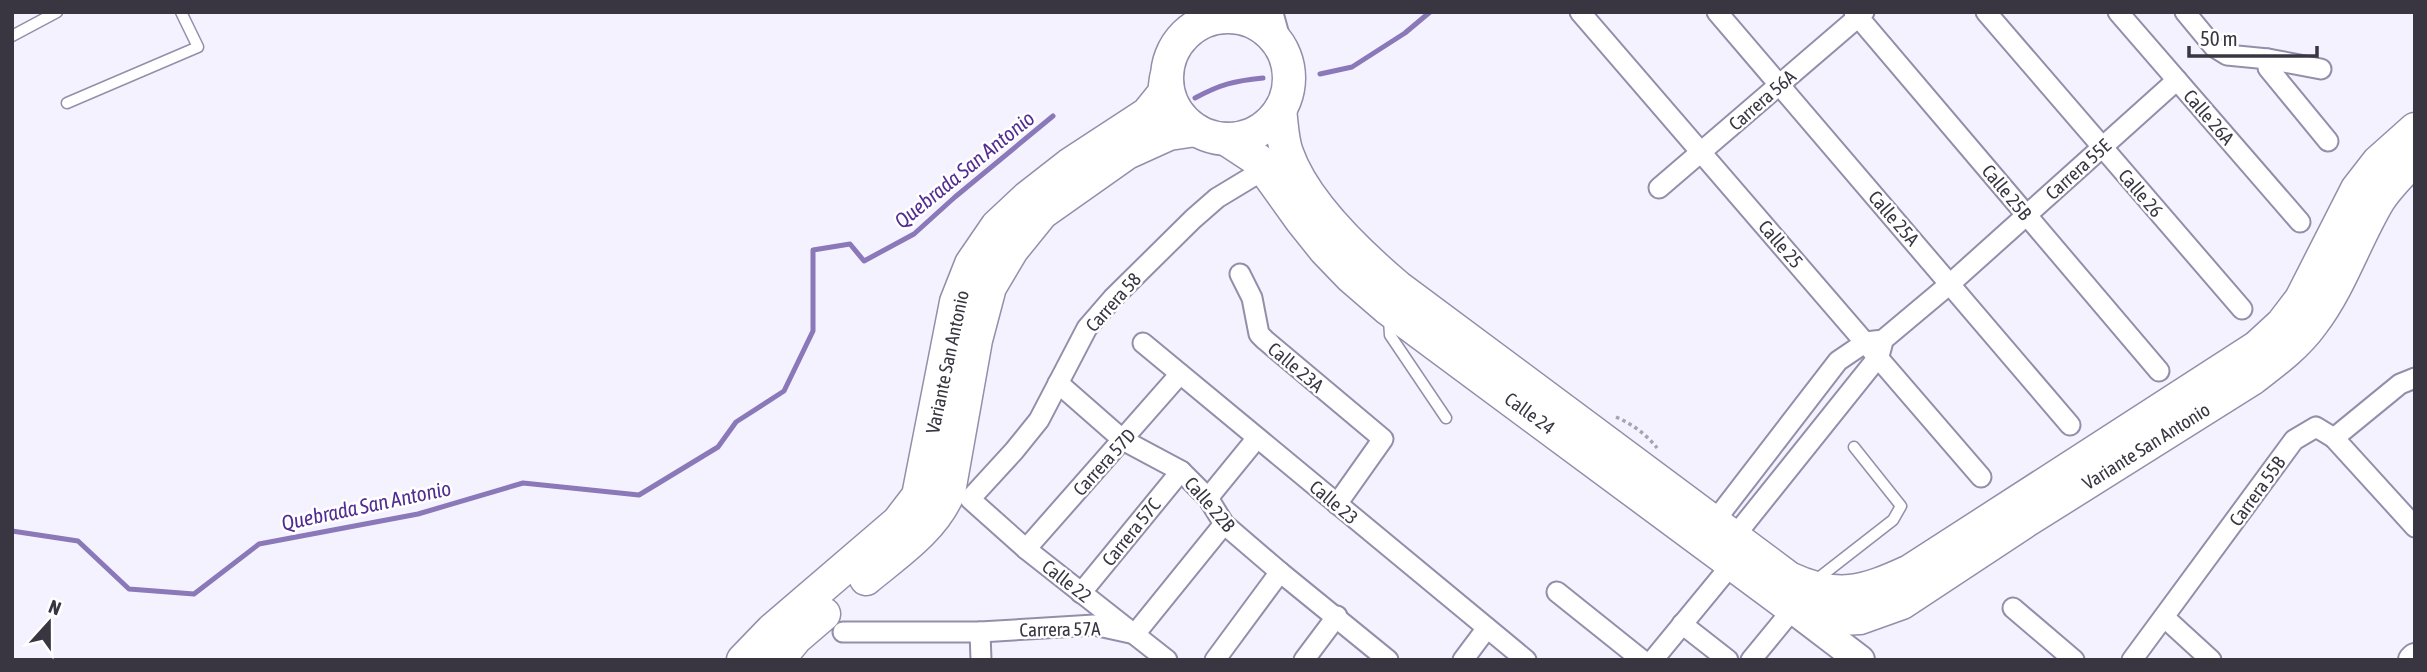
<svg xmlns="http://www.w3.org/2000/svg" width="2427" height="672" font-family="'Asap Condensed',sans-serif">
  <style>
    .lines { fill: none; stroke-linecap: round; stroke-linejoin: round }
    .stream { stroke: #8a78b9; stroke-width: 5 }
    .lane-casing { stroke: #948eaa; stroke-width: 13 }
    .street-casing { stroke: #948eaa; stroke-width: 23 }
    .secondary-casing { stroke: #948eaa; stroke-width: 32 }
    .primary-casing { stroke: #948eaa; stroke-width: 35 }
    .path { stroke: #a6a3b0; stroke-width: 3.5; stroke-dasharray: 3.5 3.5; stroke-linecap: butt }
    .lane { stroke: #fff; stroke-width: 10 }
    .street { stroke: #fff; stroke-width: 19 }
    .secondary { stroke: #fff; stroke-width: 28 }
    .primary { stroke: #fff; stroke-width: 32 }
    .labels { text-anchor: middle; dominant-baseline: central; stroke-width: 5; stroke-linejoin: round; paint-order: stroke }
    .street-label { font-size: 19px; fill: #393642; stroke: #fff }
    .water-label { font-size: 21px; font-style: italic; fill: #522c92; stroke: #fff }
  </style>
  <rect width="100%" height="100%" fill="#f5f2ff"/>
  <g class="lines">
    <g class="stream">
      <polyline points="1320,74 1352,67 1405,33 1430,12"/>
      <path d="M1195 98C1221 84 1234 81 1263 78"/>
      <polyline points="12,531 78,541 129,589 194,594 259,544 418,514 523,483 639,495 718,447 736,422 784,391 813,331 813,250 850,244 864,261 914,234 955,197 1053,116"/>
    </g>
    <defs>
      <g id="lane">
        <polyline points="12,36 57,12"/>
        <polyline points="67,103 198,47 181,12"/>
        <polyline points="1389,320 1390,335 1446,418"/>
        <polyline points="1816,580 1893,520 1901,506 1854,447"/>
      </g>
      <g id="street">
        <polyline points="1580,12 1981,477"/>
        <polyline points="1717,12 2070,425"/>
        <polyline points="1854,12 2159,371"/>
        <polyline points="1986,12 2242,309"/>
        <polyline points="2118,12 2300,222"/>
        <polyline points="2185,12 2214,47 2227,55 2268,59 2321,69"/>
        <polyline points="2268,59 2268,68 2328,141"/>
        <polyline points="1659,188 1864,12"/>
        <polyline points="1240,274 1252,298 1259,334 1265,340 1383,439 1337,504"/>
        <polyline points="1143,343 1526,660"/>
        <polyline points="1058,383 1123,440 1181,471 1208,498 1224,524 1280,572 1388,660"/>
        <polyline points="2334,438 2400,384 2415,378"/>
        <polyline points="1208,498 1257,438"/>
        <polyline points="1714,522 1838,361 1866,342 1883,340 1951,283 2177,80"/>
        <polyline points="1734,537 1879,356 1882,345"/>
        <polyline points="1026,549 1180,374"/>
        <polyline points="1557,592 1642,660"/>
        <polyline points="1081,593 1181,471"/>
        <polyline points="2013,608 2074,660"/>
        <polyline points="2164,617 2211,660"/>
        <polyline points="1682,624 1728,660"/>
        <polyline points="843,632 980,632 1094,625 1135,634 1224,524"/>
        <polyline points="980,632 981,660"/>
        <polyline points="1167,660 1026,549 970,499 1014,451 1039,420 1087,328 1113,298 1193,219 1217,198 1265,169"/>
        <polyline points="1215,660 1280,572"/>
        <polyline points="1304,660 1337,616"/>
        <polyline points="1463,660 1487,628"/>
        <polyline points="1653,660 1732,564"/>
        <polyline points="1751,660 1793,609"/>
        <polyline points="2132,660 2294,440 2316,427 2334,438 2415,527"/>
      </g>
      <g id="secondary">
        <polyline points="1268,12 1276,41"/>
        <polyline points="1232,18 1237,12"/>
        <polyline points="1793,609 1860,660"/>
        <polyline points="2413,660 2415,658"/>
      </g>
      <g id="primary">
        <circle cx="1228" cy="78" r="61"/>
        <path d="M1280 110C1282 124 1282 139 1287 153 1304 202 1359 254 1398 287L1789 578C1838 601 1864 592 1910 571L2257 347 2282 324 2301 299 2357 189 2378 162 2415 129"/>
        <path d="M1226 139 1258 160 1301 220 1325 250 1351 277 1388 309 1793 609 1839 619 1860 618 1902 603 2026 521 2252 379C2274 362 2296 346 2312 324 2341 286 2355 240 2379 200 2389 185 2402 172 2415 159"/>
        <path d="M866 579C896 554 934 529 949 492L976 340 990 287 1012 250 1042 213 1127 153 1169 134 1196 130"/>
        <polyline points="743,660 772,630 898,522 918,496 956,302 971,264 997,226 1028,197 1069,165 1147,114 1164,93 1166,78"/>
        <polyline points="778,660 796,638 824,614"/>
      </g>
    </defs>
    <use href="#lane" class="lane-casing"/>
    <use href="#street" class="street-casing"/>
    <use href="#secondary" class="secondary-casing"/>
    <use href="#primary" class="primary-casing"/>
    <path class="path" d="M1616 417C1632 424 1646 434 1657 448"/>
    <use href="#lane" class="lane"/>
    <use href="#street" class="street"/>
    <use href="#secondary" class="secondary"/>
    <use href="#primary" class="primary"/>
  </g>
  <g class="labels">
    <g class="street-label">
      <text transform="translate(1762 100) rotate(-41)">Carrera 56A</text>
      <text transform="translate(2209 117) rotate(49)">Calle 26A</text>
      <text transform="translate(2078 169) rotate(-42)">Carrera 55E</text>
      <text transform="translate(2007 192) rotate(50)">Calle 25B</text>
      <text transform="translate(2141 193) rotate(49)">Calle 26</text>
      <text transform="translate(1894 218) rotate(49)">Calle 25A</text>
      <text transform="translate(1781 244) rotate(49)">Calle 25</text>
      <text transform="translate(1113 302) rotate(-48)">Carrera 58</text>
      <text transform="translate(947 362) rotate(-78)">Variante San Antonio</text>
      <text transform="translate(1296 367) rotate(40)">Calle 23A</text>
      <text transform="translate(1530 413) rotate(36)">Calle 24</text>
      <text transform="translate(2146 446) rotate(-32)">Variante San Antonio</text>
      <text transform="translate(1104 462) rotate(-48)">Carrera 57D</text>
      <text transform="translate(2257 491) rotate(-54)">Carrera 55B</text>
      <text transform="translate(1334 502) rotate(40)">Calle 23</text>
      <text transform="translate(1210 504) rotate(49)">Calle 22B</text>
      <text transform="translate(1131 532) rotate(-51)">Carrera 57C</text>
      <text transform="translate(1067 581) rotate(38)">Calle 22</text>
      <text transform="translate(1060 629) rotate(-1)">Carrera 57A</text>
    </g>
    <g class="water-label">
      <text transform="translate(964 169) rotate(-39)">Quebrada San Antonio</text>
      <text transform="translate(366 505) rotate(-12)">Quebrada San Antonio</text>
    </g>
  </g>
  <rect width="2427" height="672" fill="none" stroke="#393642" stroke-width="28"/>
  <g transform="translate(49 623) rotate(21)" stroke="#ffffff" stroke-width="5" paint-order="stroke">
  <path d="M0-5L12 26L0 18L-12 26Z" fill="#393642"/>
  <text y="-10" font-size="19" font-weight="bold" text-anchor="middle" fill="#393642">N</text>
  </g>
  <path d="M2189 46v10h128v-10" fill="none" stroke="#393642" stroke-width="3.5"/>
  <text x="2200" y="46" font-size="21" fill="#393642" stroke="#ffffff" stroke-width="5" paint-order="stroke">50 m</text>
</svg>
